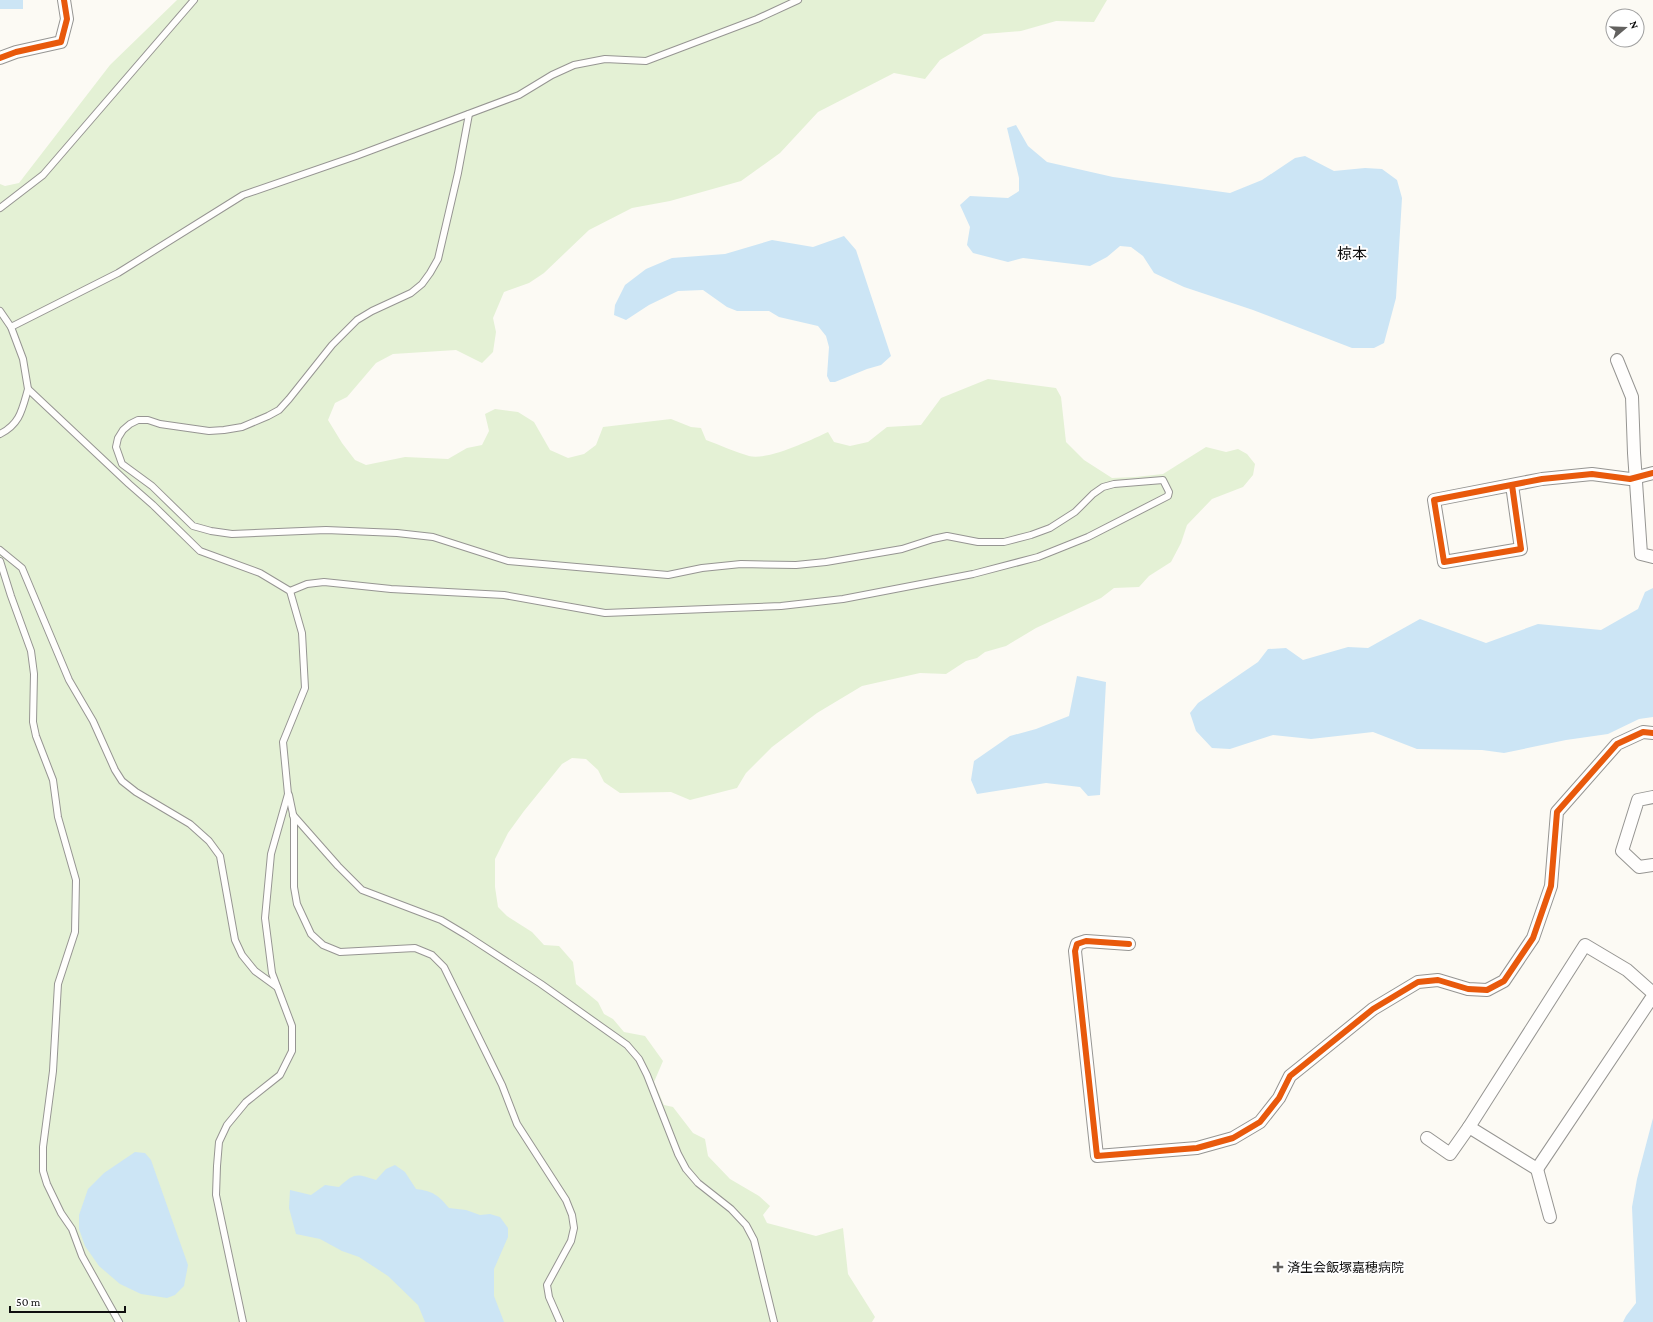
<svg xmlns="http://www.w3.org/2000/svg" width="1653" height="1322" font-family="'Crimson Pro','Noto Sans JP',serif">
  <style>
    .green { fill: #e4f1d5 }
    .water { fill: #cce5f5 }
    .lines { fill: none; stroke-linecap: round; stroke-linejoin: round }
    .lane-casing { stroke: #969592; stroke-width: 8 }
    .street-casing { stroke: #969592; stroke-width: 14 }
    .lane { stroke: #fffefd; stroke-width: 6 }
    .street { stroke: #fffefd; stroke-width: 12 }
    .cycleway-casing { stroke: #fff; stroke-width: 8 }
    .cycleway { stroke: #e8590c; stroke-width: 6 }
    .poi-dot { fill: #62615f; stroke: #fff; stroke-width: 1.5 }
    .labels { text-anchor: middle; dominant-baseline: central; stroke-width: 4; stroke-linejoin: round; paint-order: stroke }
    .poi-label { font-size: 13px; fill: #0f0f0f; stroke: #fff; text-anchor: start }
    .quarter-label { font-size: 15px; fill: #0f0f0f; stroke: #fff }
  </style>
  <rect width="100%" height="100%" fill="#fcfaf4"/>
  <path class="green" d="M177 0H1107L1094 22 1056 21 1021 31 984 34 940 60 925 79 894 73 818 112 780 153 741 181 670 201 632 208 589 230 544 273 529 283 504 292 493 318 496 332 493 352 482 363 456 350 393 354 376 363 347 397 335 403 328 420 342 443 355 460 366 465 405 457 448 459 467 448 482 445 489 431 485 414 495 409 518 412 534 422 550 450 568 458 584 454 596 445 603 427 671 419 691 427 701 428 706 440C720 445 735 452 749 456 767 461 811 440 828 432L834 442 850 446 868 442 887 427 921 425 941 398 988 379 1056 388 1061 397 1066 442 1084 460 1112 478 1135 477 1163 474 1206 447 1226 452 1238 449 1247 454 1255 464 1253 475 1243 487 1212 499 1187 525 1181 543 1171 562 1149 576 1139 587 1114 588 1101 598 1036 628 1006 646 985 652 977 658 966 661 946 674 920 673 862 686 817 713 772 747 746 773 737 788 690 800 671 792 620 793 604 782 598 770 586 759 572 758 562 764 524 811 508 833 495 859V887L498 907 507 916 532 932 544 945 559 946 573 962 576 984 598 1002 604 1014 613 1019 624 1032 645 1036 663 1061 654 1082 664 1105 673 1107 693 1133 705 1139 708 1156 730 1179 759 1196 770 1206 763 1215 767 1223 816 1236 843 1228 848 1274 875 1317 872 1322H0V184L5 186 19 183 110 65Z"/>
  <g class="water">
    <rect x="0" y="0" width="23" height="9"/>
    <polygon points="1016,125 1028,146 1047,162 1113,177 1230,193 1262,180 1295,158 1305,156 1334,171 1365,168 1382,169 1397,180 1402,198 1396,298 1384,343 1374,348 1352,348 1253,310 1184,287 1154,273 1143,256 1131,247 1120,246 1107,257 1090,266 1023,258 1008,262 973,253 967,245 970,227 960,205 970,196 1008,198 1019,191 1019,178 1007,128"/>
    <polygon points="844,236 856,250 891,356 881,365 867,369 835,382 830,382 827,376 829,347 826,336 818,326 779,317 769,311 737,311 727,307 703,290 678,291 649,305 626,320 614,315 615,305 625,285 646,269 672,258 725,254 772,240 813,247"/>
    <polygon points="1653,588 1653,717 1639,719 1608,734 1566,740 1504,753 1482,750 1417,749 1373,732 1311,739 1273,735 1230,749 1212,748 1196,731 1190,713 1198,703 1258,662 1268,649 1286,648 1303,660 1348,647 1368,648 1420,619 1486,643 1538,624 1601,630 1638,609 1645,592"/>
    <polygon points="1077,676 1106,682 1100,795 1088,796 1080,787 1046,783 977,794 971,780 974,761 1010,736 1036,729 1069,716"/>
    <polygon points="1653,1118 1653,1322 1623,1322 1626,1316 1636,1303 1632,1207 1637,1179"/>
    <polygon points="135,1152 145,1153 151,1160 188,1265 184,1286 175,1295 167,1298 141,1294 120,1284 99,1266 85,1246 79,1229 79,1215 88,1189 104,1173"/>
    <path d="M395 1165 405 1172 416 1189C433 1191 438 1195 449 1208L466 1210 480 1215 490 1214 500 1217 508 1228V1237L494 1269V1296L504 1322H425L418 1305 388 1276 359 1257 342 1251 320 1239 296 1234 289 1208 290 1190 311 1195 325 1185 339 1187C355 1172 357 1174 376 1180L386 1169Z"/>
  </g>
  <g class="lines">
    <defs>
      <g id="lane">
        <polyline points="0,208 43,175 194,0"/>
        <polyline points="0,311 11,327 23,359 28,389 129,484 153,505 200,551 260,573 290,591 302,633 305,688 283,742 288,794 271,854 265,918 272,973 292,1026 292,1051 280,1075 246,1102 227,1125 219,1142 217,1166 216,1195 243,1322"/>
        <polyline points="11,327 118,273 243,195 356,156 519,95 552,75 574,65 605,59 646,61 757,19 798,0"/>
        <path d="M0 434C20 424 22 410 28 389"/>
        <polyline points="0,550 22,568 69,680 93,721 115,770 122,781 136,792 190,824 209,841 220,856 235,940 242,955 255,971 277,987"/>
        <polyline points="0,561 11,596 31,651 34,674 33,722 36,736 53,780 58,817 76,880 75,932 58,984 53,1071 43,1147 43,1171 47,1184 61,1213 72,1229 82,1256 119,1322"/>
        <polyline points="290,591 307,584 324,582 391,589 504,595 605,613 781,606 843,599 973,574 1038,557 1088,537 1168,496 1169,492 1163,480 1114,484 1103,487 1093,494 1075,512 1050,528 1031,535 1004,542 978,542 947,536 933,539 902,549 826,562 796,565 741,564 702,568 668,575 508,561 433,537 397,533 326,530 232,534 211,531 193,526 152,486 122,464 116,447 118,438 123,430 130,424 138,420 148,420 160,424 209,431 224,430 242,427 268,416 279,410 289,399 332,345 357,320 372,311 411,293 422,284 430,273 438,259 458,173 469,114"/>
        <polyline points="289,795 294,819 294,887 297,904 311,934 323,945 340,952 415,948 432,955 444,967 502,1085 517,1124 566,1200 572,1215 574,1228 571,1241 547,1285 549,1297 560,1322"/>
        <polyline points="293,815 338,866 362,890 441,920 466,935 541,984 627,1045 639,1059 647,1075 678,1154 686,1169 698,1183 731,1209 746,1225 754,1240 774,1322"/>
      </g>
      <g id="street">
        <polyline points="0,58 16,52 61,42 67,19 64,0"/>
        <polyline points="1617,360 1632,397 1634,453 1641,554 1653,557"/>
        <polyline points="1512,485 1521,549 1444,562 1434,500 1542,479 1592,474 1630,479 1653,473"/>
        <polyline points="1653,797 1638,800 1622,851 1639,867 1653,865"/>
        <polyline points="1129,944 1086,941 1077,944 1075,951 1097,1156 1197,1148 1233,1138 1260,1122 1279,1098 1290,1076 1305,1064 1373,1009 1418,982 1438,980 1468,989 1487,990 1504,981 1533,938 1551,886 1557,812 1617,744 1643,732 1653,733"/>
        <polyline points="1653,993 1627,970 1585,945 1469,1127 1537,1169 1653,996"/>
        <polyline points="1427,1138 1450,1154 1469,1127"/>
        <polyline points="1537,1169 1550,1217"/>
      </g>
    </defs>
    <use href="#lane" class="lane-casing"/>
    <use href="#street" class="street-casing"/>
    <use href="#lane" class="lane"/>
    <use href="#street" class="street"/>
    <defs>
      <g id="cycleway">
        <polyline points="0,58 16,52 61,42 67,19 64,0"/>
        <polyline points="1512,485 1521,549 1444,562 1434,500 1542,479 1592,474 1630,479 1653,473"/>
        <polyline points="1129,944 1086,941 1077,944 1075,951 1097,1156 1197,1148 1233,1138 1260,1122 1279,1098 1290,1076 1305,1064 1373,1009 1418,982 1438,980 1468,989 1487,990 1504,981 1533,938 1551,886 1557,812 1617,744 1643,732 1653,733"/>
      </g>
    </defs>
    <use href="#cycleway" class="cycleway-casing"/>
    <use href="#cycleway" class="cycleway"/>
  </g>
  <path class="poi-dot" d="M1276 1261h4v4h4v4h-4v4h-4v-4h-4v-4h4z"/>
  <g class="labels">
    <g class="poi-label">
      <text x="1287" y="1267">済生会飯塚嘉穂病院</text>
    </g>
    <g class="quarter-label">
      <text x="1352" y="254">椋本</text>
    </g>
  </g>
  <g transform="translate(1625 28) rotate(71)"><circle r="19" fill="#ffffff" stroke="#9f9f9f"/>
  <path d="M0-3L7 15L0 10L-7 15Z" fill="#62615f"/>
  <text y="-6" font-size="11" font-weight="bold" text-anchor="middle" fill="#0f0f0f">N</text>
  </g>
  <path d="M10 1306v6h115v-6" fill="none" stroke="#0f0f0f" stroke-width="2"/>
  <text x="16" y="1306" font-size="12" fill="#0f0f0f" stroke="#ffffff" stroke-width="3" paint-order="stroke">50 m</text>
</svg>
